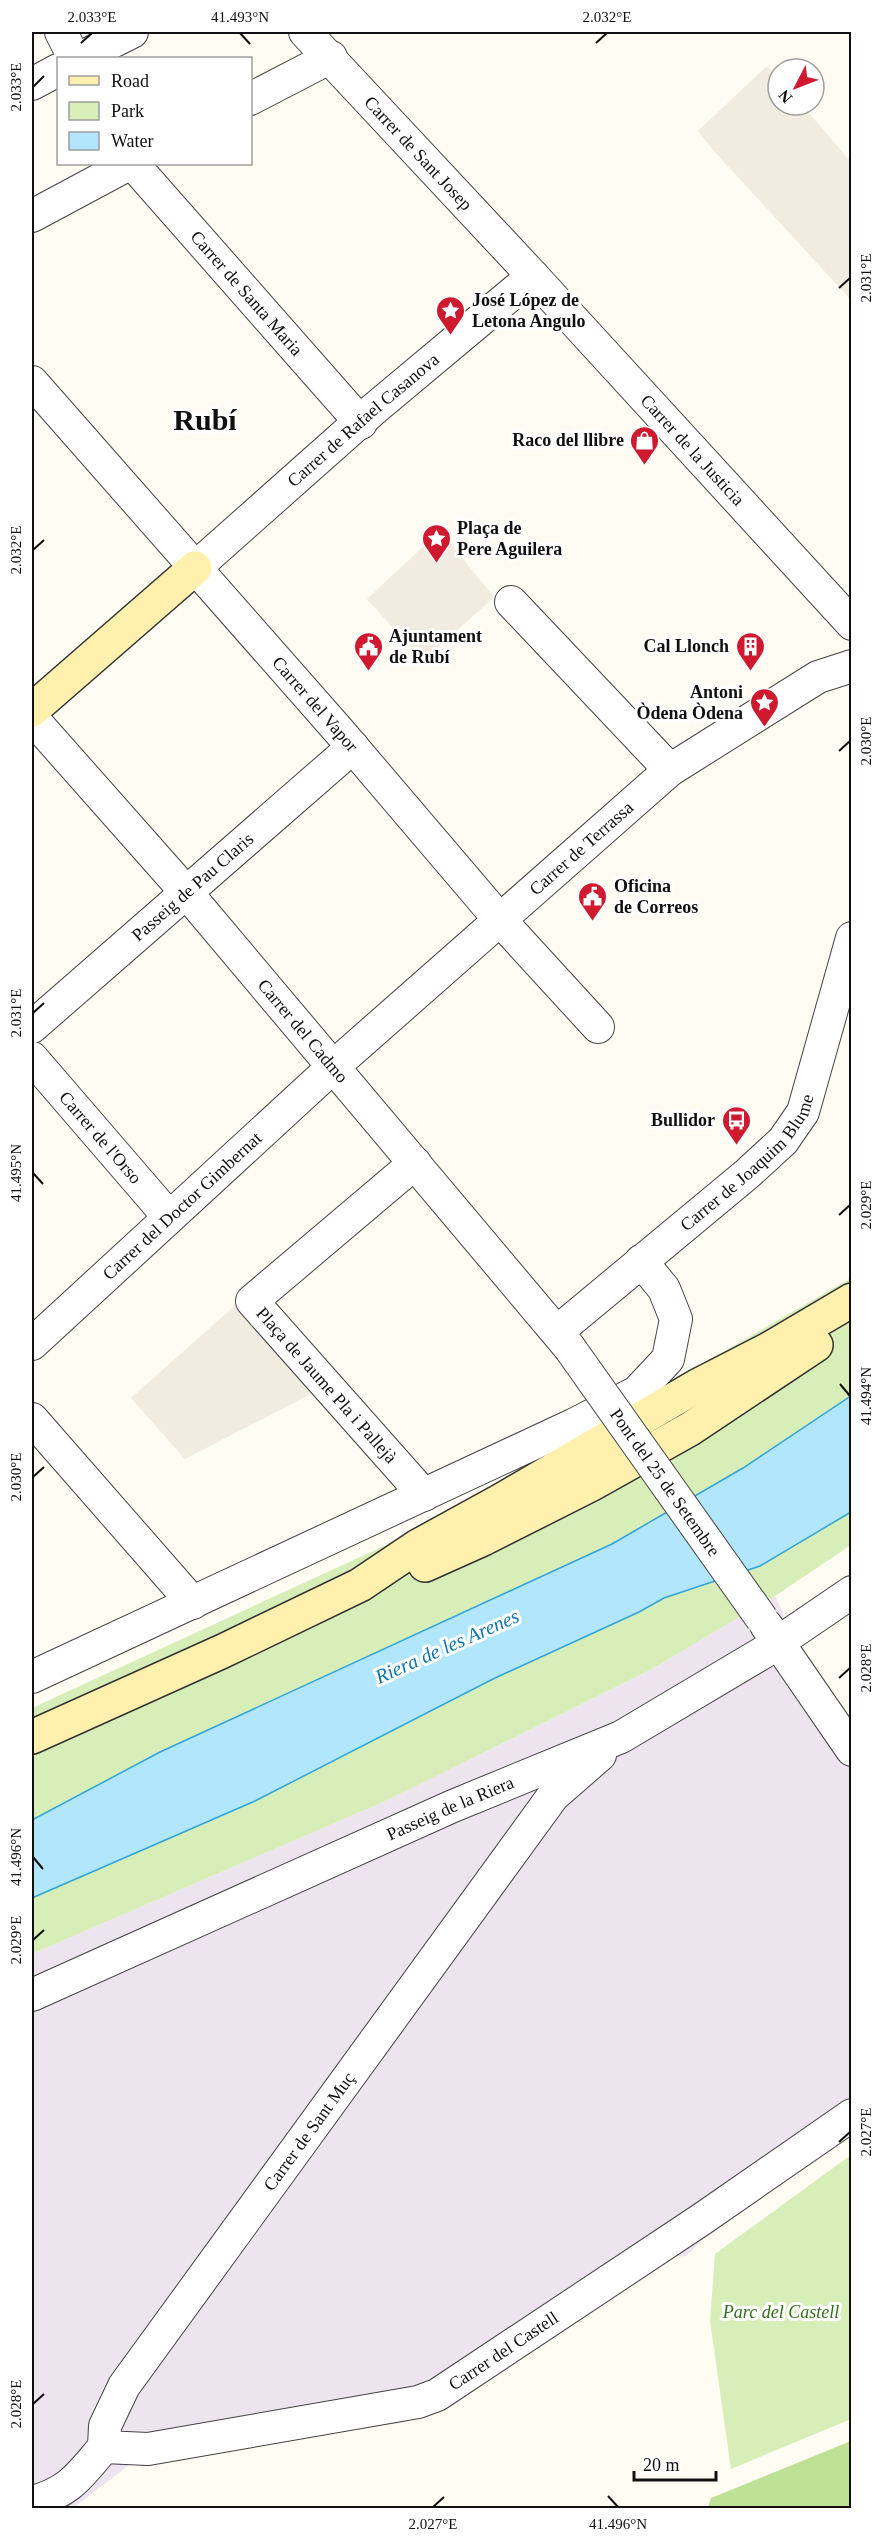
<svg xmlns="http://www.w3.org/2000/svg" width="883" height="2540" font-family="'Times New Roman',serif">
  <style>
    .industrial { fill: #ede4ef }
    .green { fill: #d8eeb8 }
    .forest { fill: #bde195 }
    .plaza { fill: #f2ebdf }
    .water { fill: #b2e6fc; stroke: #31a4db; stroke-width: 1.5 }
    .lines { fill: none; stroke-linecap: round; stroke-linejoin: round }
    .street-casing { stroke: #434343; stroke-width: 34 }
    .secondary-casing { stroke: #323232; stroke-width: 36 }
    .street { stroke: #fff; stroke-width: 32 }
    .secondary { stroke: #fff0ae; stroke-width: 33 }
    .street-bridge-casing { stroke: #434343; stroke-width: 34; stroke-linecap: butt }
    .street-bridge { stroke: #fff; stroke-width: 32 }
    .ticks { fill: none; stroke: #101010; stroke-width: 2 }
    .labels { text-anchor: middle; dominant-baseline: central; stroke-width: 6; stroke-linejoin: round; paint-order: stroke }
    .street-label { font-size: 18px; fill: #101010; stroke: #fff }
    .poi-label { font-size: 18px; font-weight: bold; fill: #101010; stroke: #fff; text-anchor: start }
    .park-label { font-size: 18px; font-style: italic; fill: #317018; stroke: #fff }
    .water-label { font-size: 20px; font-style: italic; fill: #0b75b0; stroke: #fff }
    .town-label { font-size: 30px; font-weight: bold; fill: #101010; stroke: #fff }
    .neatline { fill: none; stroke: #101010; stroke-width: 2 }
    .ticks-label { font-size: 15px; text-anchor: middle; fill: #101010 }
  </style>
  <rect width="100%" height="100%" fill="#fffcf3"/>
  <polygon class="industrial" points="775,1596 810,1672 851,1731 851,2124 718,2225 686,2256 671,2257 440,2389 407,2422 133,2462 73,2508 32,2508 32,1954 388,1800 652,1669"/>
  <g class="green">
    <polygon points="851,1278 851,1396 743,1468 612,1544 160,1752 32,1820 32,1708 395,1541"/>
    <polygon points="851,1512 851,1545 775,1596 652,1669 388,1800 32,1954 32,1898 255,1801 493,1679 639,1612 664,1598 760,1566"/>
    <polygon points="851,2155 851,2419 731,2469 710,2321 715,2254"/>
  </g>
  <polygon class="forest" points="851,2441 851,2508 708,2508 711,2498"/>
  <g class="plaza">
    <polygon points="767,66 778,78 778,105 802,105 851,162 851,300 713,150 698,131"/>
    <polygon points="440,531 494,597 423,661 367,599"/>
    <polygon points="239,1302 311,1394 185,1459 131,1398"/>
  </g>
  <polygon class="water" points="851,1396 851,1512 760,1566 664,1598 639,1612 493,1679 255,1801 32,1898 32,1820 160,1752 612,1544 743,1468"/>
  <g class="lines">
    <defs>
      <g id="street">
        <polyline points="61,32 74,58"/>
        <path id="s1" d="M305 32 533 276 852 624"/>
        <polyline points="80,58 132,32"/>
        <polyline points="32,84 58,70"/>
        <polyline points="250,99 331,57"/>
        <path id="s2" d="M133 164 361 423"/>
        <polyline points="32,216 129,164"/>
        <path id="s3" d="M32 382 339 731 500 920 598 1027"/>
        <path id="s4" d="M195 568 374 409 533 276"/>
        <polyline points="511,602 670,770"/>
        <path id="s5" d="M32 718 186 892 569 1347"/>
        <path id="s6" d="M32 1027 353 747"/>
        <path id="s7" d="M32 1058 169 1217"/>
        <path id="s8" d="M415 1163 252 1301 424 1495"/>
        <path id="s9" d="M558 1331 747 1174 783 1141 803 1112 852 938"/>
        <path id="s10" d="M32 1344 334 1066 670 770 818 677 852 666"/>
        <polyline points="32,1419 193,1603"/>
        <polyline points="766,1625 852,1750"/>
        <polyline points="32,1677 573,1425 637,1392 668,1359 676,1319 664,1289 641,1261"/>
        <path id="s11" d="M32 1995 453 1806 621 1737 764 1652 852 1592"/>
        <path id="s12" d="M104 2447 105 2426 124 2386 553 1796 600 1755"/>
        <path id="s13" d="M104 2447 148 2449 418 2402 437 2395 702 2219 852 2115"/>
        <path d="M32 2502C70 2492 80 2475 104 2447"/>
      </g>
      <g id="secondary">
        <polyline points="32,710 195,568"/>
        <polyline points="425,1565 483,1539 590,1485 690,1429 816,1345"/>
        <polyline points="32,1737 223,1651 360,1585 418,1546 500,1501 697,1386 769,1349 852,1300"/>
      </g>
    </defs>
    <use href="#street" class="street-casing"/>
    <use href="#secondary" class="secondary-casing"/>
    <use href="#street" class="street"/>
    <use href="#secondary" class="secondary"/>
    <defs>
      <g id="street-bridge">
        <path id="s14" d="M569 1347 762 1619"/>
      </g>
    </defs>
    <use href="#street-bridge" class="street-bridge-casing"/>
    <use href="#street-bridge" class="street-bridge"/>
  </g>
  <path class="ticks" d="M240 33 250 44M81 43 92 33M596 43 607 33M33 87 44 76M839 288 850 278M33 550 44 540M839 751 850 741M33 1013 44 1003M33 1173 43 1184M839 1215 850 1205M840 1384 850 1396M33 1477 44 1467M839 1678 850 1668M33 1857 43 1869M33 1940 44 1930M839 2142 850 2132M33 2404 44 2394M608 2496 618 2507M433 2507 444 2497"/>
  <defs>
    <symbol id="sight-pin" viewBox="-11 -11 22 30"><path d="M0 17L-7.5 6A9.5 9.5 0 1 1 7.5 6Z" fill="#cf192f" stroke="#fff"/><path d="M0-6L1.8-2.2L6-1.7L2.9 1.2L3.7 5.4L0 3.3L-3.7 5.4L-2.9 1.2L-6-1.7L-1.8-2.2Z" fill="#fff"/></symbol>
    <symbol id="shop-pin" viewBox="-11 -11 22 30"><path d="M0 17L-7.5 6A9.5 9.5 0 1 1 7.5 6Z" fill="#cf192f" stroke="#fff"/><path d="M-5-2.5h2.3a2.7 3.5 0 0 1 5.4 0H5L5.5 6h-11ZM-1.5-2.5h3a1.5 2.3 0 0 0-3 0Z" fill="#fff"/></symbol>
    <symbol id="civic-pin" viewBox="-11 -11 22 30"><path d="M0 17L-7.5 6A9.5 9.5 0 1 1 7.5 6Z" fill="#cf192f" stroke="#fff"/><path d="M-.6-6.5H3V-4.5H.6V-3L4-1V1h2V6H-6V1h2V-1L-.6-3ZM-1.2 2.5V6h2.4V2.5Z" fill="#fff"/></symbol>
    <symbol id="building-pin" viewBox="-11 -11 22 30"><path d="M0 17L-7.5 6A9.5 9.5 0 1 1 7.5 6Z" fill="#cf192f" stroke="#fff"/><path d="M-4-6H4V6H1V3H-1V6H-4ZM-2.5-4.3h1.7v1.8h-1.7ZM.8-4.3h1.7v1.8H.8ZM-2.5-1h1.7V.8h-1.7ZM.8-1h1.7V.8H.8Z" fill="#fff"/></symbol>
    <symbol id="bus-pin" viewBox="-11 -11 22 30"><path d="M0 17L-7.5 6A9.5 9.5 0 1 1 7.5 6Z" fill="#cf192f" stroke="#fff"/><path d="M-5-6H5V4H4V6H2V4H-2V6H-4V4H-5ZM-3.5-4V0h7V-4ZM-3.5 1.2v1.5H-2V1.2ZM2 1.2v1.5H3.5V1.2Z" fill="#fff"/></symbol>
  </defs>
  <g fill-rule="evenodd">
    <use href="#sight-pin" x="434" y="294" width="33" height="45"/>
    <use href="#shop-pin" x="628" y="424" width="33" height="45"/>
    <use href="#sight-pin" x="420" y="522" width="33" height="45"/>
    <use href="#civic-pin" x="352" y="630" width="33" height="45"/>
    <use href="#building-pin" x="734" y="630" width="33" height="45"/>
    <use href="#sight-pin" x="748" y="686" width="33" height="45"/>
    <use href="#civic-pin" x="576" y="880" width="33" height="45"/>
    <use href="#bus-pin" x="720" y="1104" width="33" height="45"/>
  </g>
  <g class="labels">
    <g class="street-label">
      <text stroke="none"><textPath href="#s1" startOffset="166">Carrer de Sant Josep</textPath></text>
      <text stroke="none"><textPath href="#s2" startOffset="172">Carrer de Santa Maria</textPath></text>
      <text stroke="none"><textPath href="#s4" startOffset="224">Carrer de Rafael Casanova</textPath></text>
      <text stroke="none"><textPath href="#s1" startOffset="570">Carrer de la Justicia</textPath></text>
      <text stroke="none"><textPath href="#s3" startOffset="429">Carrer del Vapor</textPath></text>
      <text stroke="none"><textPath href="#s10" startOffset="740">Carrer de Terrassa</textPath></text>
      <text stroke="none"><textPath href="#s6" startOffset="213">Passeig de Pau Claris</textPath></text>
      <text stroke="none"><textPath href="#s5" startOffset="414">Carrer del Cadmo</textPath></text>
      <text stroke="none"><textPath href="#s7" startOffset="105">Carrer de l'Orso</textPath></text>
      <text stroke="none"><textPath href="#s9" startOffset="255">Carrer de Joaquim Blume</textPath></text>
      <text stroke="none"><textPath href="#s10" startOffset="204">Carrer del Doctor Gimbernat</textPath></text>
      <text stroke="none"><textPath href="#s8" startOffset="326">Plaça de Jaume Pla i Pallejà</textPath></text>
      <text stroke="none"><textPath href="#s14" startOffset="166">Pont del 25 de Setembre</textPath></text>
      <text stroke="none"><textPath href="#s11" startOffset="458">Passeig de la Riera</textPath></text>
      <text stroke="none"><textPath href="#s12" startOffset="380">Carrer de Sant Muç</textPath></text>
      <text stroke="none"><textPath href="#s13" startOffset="418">Carrer del Castell</textPath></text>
    </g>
    <g class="poi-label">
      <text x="472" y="300">José López de<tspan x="472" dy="21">Letona Angulo</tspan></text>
      <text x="624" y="440" text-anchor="end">Raco del llibre</text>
      <text x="457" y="528">Plaça de<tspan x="457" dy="21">Pere Aguilera</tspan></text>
      <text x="389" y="636">Ajuntament<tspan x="389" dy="21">de Rubí</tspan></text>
      <text x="729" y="646" text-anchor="end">Cal Llonch</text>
      <text x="743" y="692" text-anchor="end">Antoni<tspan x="743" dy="21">Òdena Òdena</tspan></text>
      <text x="614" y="886">Oficina<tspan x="614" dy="21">de Correos</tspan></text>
      <text x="715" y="1120" text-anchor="end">Bullidor</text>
    </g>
    <g class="park-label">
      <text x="781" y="2312">Parc del Castell</text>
    </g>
    <g class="water-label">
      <text transform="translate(447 1646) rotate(-24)">Riera de les Arenes</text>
    </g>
    <g class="town-label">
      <text x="205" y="419">Rubí</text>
    </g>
  </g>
  <rect width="883" height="2540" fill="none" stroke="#ffffff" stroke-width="66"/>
  <rect x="57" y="57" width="195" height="108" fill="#ffffff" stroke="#9f9f9f" stroke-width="1.5"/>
  <rect x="69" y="76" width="30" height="9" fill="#fff0ae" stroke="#9f9f9f" stroke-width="1.5"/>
  <text x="111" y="87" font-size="18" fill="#101010">Road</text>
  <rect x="69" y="102" width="30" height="18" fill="#d8eeb8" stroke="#9f9f9f" stroke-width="1.5"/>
  <text x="111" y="117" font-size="18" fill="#101010">Park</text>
  <rect x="69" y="132" width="30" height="18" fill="#b2e6fc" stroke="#9f9f9f" stroke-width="1.5"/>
  <text x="111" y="147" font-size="18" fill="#101010">Water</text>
  <g transform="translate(796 87) rotate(228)"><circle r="28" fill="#ffffff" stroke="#9f9f9f" stroke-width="1.5"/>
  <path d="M0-4.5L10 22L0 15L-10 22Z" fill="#cf192f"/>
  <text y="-9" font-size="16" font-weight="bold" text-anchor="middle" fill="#101010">N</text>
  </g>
  <path d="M634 2471v9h82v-9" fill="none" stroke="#101010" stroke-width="3"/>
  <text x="643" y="2471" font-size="18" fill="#101010" stroke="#ffffff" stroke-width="4.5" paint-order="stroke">20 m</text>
  <rect x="33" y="33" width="817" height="2474" class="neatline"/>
  <g class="ticks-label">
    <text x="92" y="22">2.033°E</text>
    <text x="240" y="22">41.493°N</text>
    <text x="607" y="22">2.032°E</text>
    <text transform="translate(16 87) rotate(-90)" y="5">2.033°E</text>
    <text transform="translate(866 278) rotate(-90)" y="5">2.031°E</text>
    <text transform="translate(16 550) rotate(-90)" y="5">2.032°E</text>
    <text transform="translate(866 741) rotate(-90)" y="5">2.030°E</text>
    <text transform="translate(16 1013) rotate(-90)" y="5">2.031°E</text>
    <text transform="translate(16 1173) rotate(-90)" y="5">41.495°N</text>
    <text transform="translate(866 1205) rotate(-90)" y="5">2.029°E</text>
    <text transform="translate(866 1396) rotate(-90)" y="5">41.494°N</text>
    <text transform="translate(16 1477) rotate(-90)" y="5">2.030°E</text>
    <text transform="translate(866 1668) rotate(-90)" y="5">2.028°E</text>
    <text transform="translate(16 1857) rotate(-90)" y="5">41.496°N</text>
    <text transform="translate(16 1940) rotate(-90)" y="5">2.029°E</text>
    <text transform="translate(866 2132) rotate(-90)" y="5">2.027°E</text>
    <text transform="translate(16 2404) rotate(-90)" y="5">2.028°E</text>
    <text x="433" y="2529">2.027°E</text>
    <text x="618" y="2529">41.496°N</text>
  </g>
</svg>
